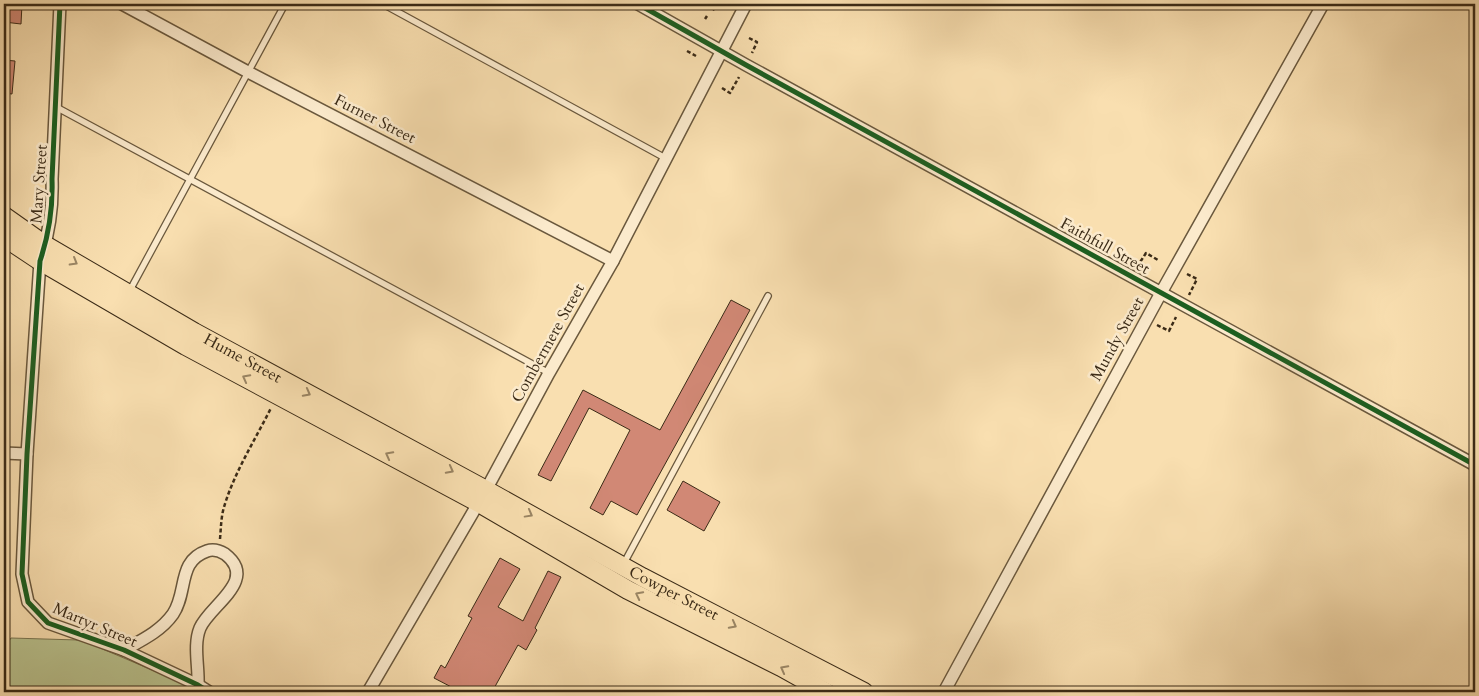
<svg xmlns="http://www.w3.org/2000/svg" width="1479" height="696" font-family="Cardo,serif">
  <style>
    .green { fill: #b9c28e; stroke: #7a7652 }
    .building { fill: #d18875; stroke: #3b2b17 }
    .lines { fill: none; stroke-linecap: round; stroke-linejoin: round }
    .lane-casing { stroke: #6a583d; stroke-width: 8 }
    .street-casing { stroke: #6a583d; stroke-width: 14 }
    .primary-casing { stroke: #3b2b17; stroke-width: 20 }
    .path { stroke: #3b2b17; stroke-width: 2.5; stroke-dasharray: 4 2.5; stroke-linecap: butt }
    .lane { stroke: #fbeacc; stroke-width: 5.5 }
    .street { stroke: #fbeacc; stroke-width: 11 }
    .primary { stroke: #f9dfb0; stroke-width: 18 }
    .cycleway-casing { stroke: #fbeacc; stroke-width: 8 }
    .cycleway { stroke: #1b5e20; stroke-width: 5 }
    .oneway { stroke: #9a8564 }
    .labels { text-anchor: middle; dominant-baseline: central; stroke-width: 5; stroke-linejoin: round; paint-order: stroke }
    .street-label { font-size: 16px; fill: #3b2b17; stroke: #fbeacc }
  </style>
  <rect width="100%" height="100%" fill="#f9dfb0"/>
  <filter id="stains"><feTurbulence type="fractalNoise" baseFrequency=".004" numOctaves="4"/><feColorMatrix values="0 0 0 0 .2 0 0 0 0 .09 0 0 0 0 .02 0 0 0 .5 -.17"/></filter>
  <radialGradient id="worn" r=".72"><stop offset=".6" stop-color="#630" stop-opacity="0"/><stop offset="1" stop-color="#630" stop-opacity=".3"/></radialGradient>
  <polygon class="green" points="11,638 78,640 86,642 171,678 198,692 4,692 4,648"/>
  <g class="building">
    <polygon points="4,4 22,4 21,24 4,22"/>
    <polygon points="4,60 15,61 12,94 4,93"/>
    <polygon points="731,300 750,310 637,515 611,501 603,515 590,508 630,430 589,408 551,481 538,475 583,390 660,430"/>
    <polygon points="683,481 720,502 704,531 667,510"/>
    <polygon points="500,558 520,569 498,607 523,621 548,571 561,577 535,628 537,630 526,650 518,645 492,692 461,692 434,678 441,665 445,668 472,618 468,616"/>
  </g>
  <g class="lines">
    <defs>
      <g id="lane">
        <polyline points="383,4 667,159"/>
        <polyline points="56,107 549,373"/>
        <polyline points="129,292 285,4"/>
        <polyline points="623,565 768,296"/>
      </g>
      <g id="street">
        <path d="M60 4 52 179C53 207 49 234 40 261L27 454 22 574 28 602 48 623 124 650 198 685 209 692"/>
        <polyline points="122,4 248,72 613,261"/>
        <polyline points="638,4 746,65 1475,465"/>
        <polyline points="4,453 27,454"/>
        <path d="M124 650C142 640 161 631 173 614 188 592 177 561 207 551 213 549 220 551 225 554 259 580 210 605 200 628 193 645 199 667 198 685"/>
        <polyline points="368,692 486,490 549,373 613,261 746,4"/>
        <polyline points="944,692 1162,291 1323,4"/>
      </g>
      <g id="primary">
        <path id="s1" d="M4 216 45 245 194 332 486 490 642 577 864 692"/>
        <polyline points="4,237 40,261 186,346 479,503 628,590 781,667 826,692"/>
      </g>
    </defs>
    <use href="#lane" class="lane-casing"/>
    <use href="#street" class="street-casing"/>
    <use href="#primary" class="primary-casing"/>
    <g class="path">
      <polyline points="711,8 715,10"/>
      <polyline points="705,19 707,16"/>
      <polyline points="749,38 757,42 752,53"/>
      <polyline points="687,51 696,56"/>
      <polyline points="722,88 730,93 739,77"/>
      <polyline points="1137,267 1146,253 1158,260"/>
      <polyline points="1187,274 1197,279 1189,295"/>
      <polyline points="1157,325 1169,331 1176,317"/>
      <path d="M220 539C221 528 221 517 224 507 234 473 255 440 271 408"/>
    </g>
    <use href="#lane" class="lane"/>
    <use href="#street" class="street"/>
    <use href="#primary" class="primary"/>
    <defs>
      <g id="cycleway">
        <path d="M60 4 52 179C53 207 49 234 40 261L27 454 22 574 28 602 48 623 124 650 198 685 209 692"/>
        <polyline points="638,4 746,65 1475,465"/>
      </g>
    </defs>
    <use href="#cycleway" class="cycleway-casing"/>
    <use href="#cycleway" class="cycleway"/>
  </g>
  <defs><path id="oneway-chevron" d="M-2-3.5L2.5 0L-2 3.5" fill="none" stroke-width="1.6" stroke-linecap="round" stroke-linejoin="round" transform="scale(1.25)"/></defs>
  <g class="oneway">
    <use href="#oneway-chevron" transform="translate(74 262) rotate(30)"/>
    <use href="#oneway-chevron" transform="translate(246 378) rotate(-152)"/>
    <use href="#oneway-chevron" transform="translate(307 393) rotate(28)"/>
    <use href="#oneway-chevron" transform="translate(389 455) rotate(-152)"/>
    <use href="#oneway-chevron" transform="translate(450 470) rotate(28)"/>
    <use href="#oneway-chevron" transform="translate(529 514) rotate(29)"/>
    <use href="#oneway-chevron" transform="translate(639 595) rotate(-153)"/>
    <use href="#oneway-chevron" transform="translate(733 625) rotate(28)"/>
    <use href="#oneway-chevron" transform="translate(784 669) rotate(-152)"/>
  </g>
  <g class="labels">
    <g class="street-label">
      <text transform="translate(375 119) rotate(27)">Furner Street</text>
      <text transform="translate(39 184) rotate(-86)">Mary Street</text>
      <text transform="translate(1105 246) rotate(29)">Faithfull Street</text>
      <text transform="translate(1117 339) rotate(-61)">Mundy Street</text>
      <text transform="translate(548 343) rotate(-61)">Combermere Street</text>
      <text stroke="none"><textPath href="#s1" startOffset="278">Hume Street</textPath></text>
      <text stroke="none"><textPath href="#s1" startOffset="769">Cowper Street</textPath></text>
      <text transform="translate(95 625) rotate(23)">Martyr Street</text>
    </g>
  </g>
  <rect width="1479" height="696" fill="none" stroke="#f9dfb0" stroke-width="20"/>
  <rect x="5" y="5" width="1469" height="686" fill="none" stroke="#3b2b17" stroke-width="2.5"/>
  <rect x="10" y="10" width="1459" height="676" fill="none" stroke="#3b2b17"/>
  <rect width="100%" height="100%" filter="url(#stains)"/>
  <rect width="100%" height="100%" fill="url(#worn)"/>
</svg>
